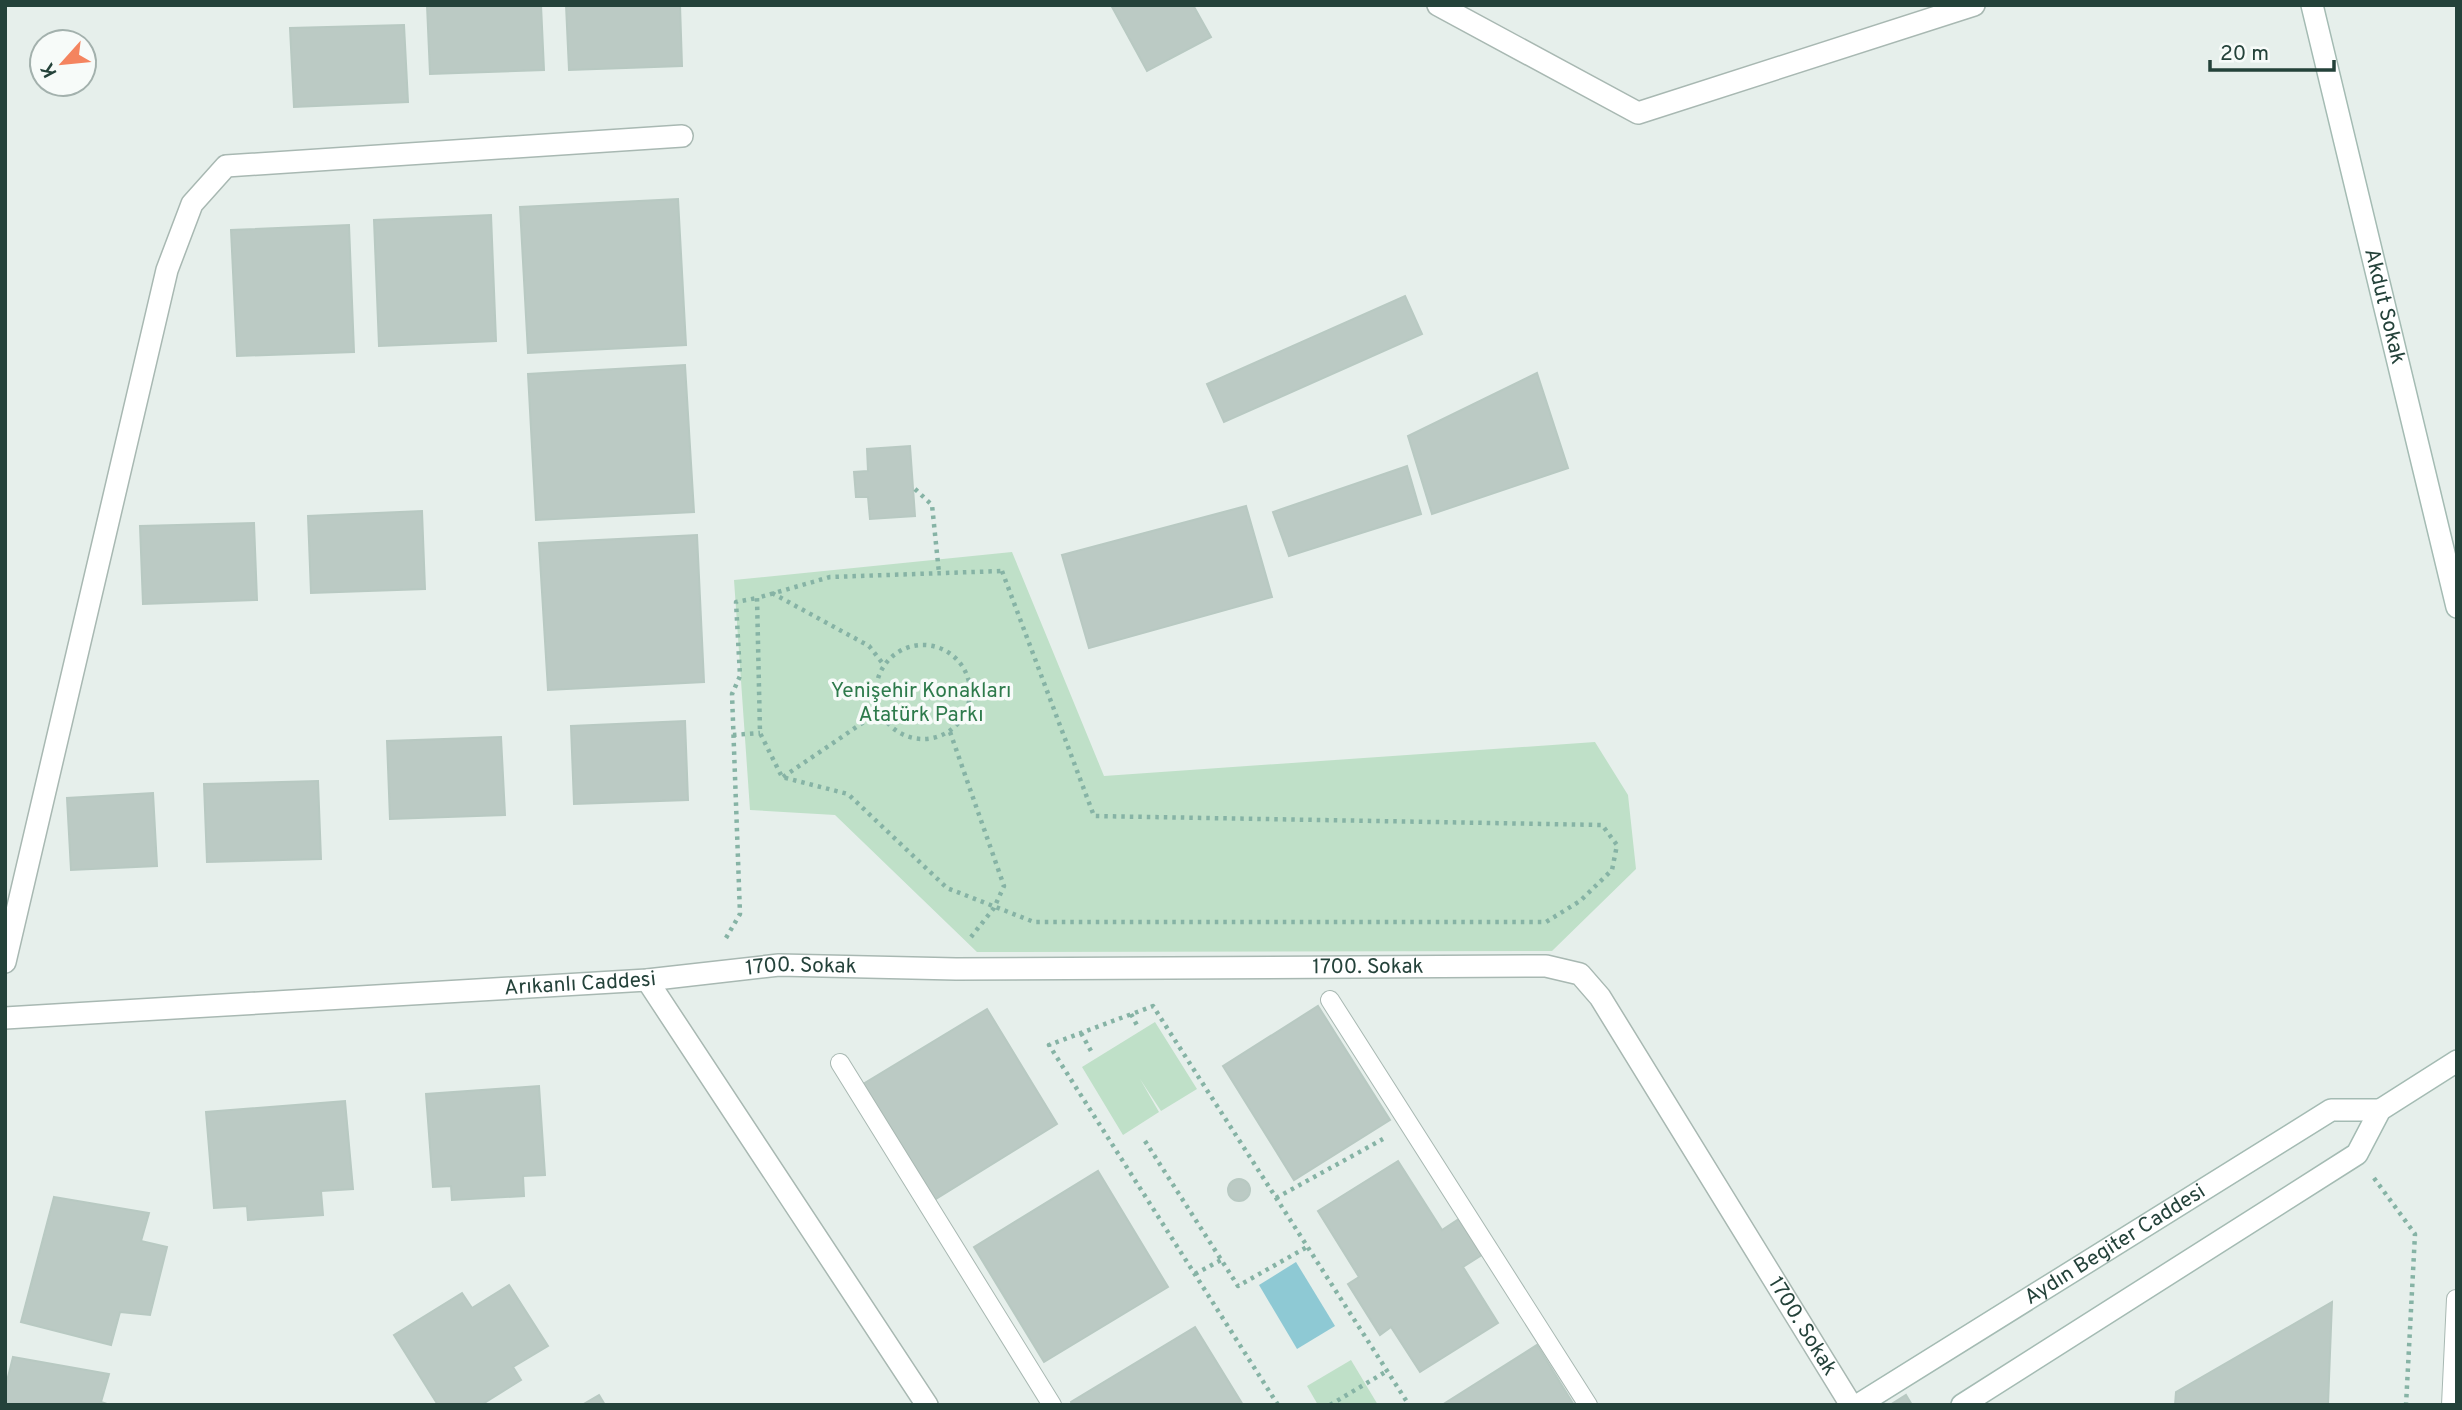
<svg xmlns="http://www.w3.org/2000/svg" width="2462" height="1410" font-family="Overpass,sans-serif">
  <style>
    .green { fill: #bfe0c8 }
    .water { fill: #8ec9d4 }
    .building { fill: #bbcac4; stroke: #b8c9c2; stroke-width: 2 }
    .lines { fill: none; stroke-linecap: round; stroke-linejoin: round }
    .lane-casing { stroke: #a8b8b2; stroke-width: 20 }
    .street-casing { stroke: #a8b8b2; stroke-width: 24 }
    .secondary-casing { stroke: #a4bbb3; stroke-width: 24 }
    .path { stroke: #86b3a5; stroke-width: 4.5; stroke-dasharray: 3.5 5; stroke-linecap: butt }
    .lane { stroke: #fff; stroke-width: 18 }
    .street { stroke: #fff; stroke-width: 21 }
    .secondary { stroke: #fff; stroke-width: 21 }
    .labels { text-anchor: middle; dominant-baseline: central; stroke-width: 7; stroke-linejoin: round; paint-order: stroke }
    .street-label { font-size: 21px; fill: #24423a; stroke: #f7fbf9 }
    .park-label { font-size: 21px; fill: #2d7a4b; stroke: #f7fbf9 }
  </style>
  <rect width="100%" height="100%" fill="#e6efeb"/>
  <g class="green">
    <polygon points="1012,552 1104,776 1595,742 1628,795 1636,869 1552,951 977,952 835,815 750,810 734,580"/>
    <polygon points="1155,1022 1197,1089 1161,1111 1140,1079 1159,1112 1123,1135 1082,1067"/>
    <polygon points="1351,1360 1378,1405 1318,1405 1307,1386"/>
  </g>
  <polygon class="water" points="1296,1262 1335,1326 1297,1349 1259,1285"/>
  <g class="building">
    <polygon points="427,5 541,5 544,70 430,74"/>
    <polygon points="566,5 680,5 682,66 569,70"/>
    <polygon points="1111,5 1193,5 1211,37 1147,71"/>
    <polygon points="404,25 408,102 294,107 290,28"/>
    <polygon points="678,199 686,345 528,353 520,207"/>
    <polygon points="491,215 496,341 379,346 374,220"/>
    <polygon points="349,225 354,352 237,356 231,230"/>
    <polygon points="1405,296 1422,334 1224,422 1207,384"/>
    <polygon points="685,365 694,512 536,520 528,374"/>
    <polygon points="1537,373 1568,468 1432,514 1408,436"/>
    <polygon points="910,446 915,516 870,519 868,497 856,497 854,472 868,471 867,449"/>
    <polygon points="1407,466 1421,514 1289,556 1273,512"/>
    <polygon points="1246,506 1272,597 1089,648 1062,555"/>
    <polygon points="422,511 425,589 311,593 308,516"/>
    <polygon points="254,523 257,600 143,604 140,526"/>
    <polygon points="697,535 704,682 548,690 539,543"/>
    <polygon points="685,721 688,800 574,804 571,726"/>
    <polygon points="501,737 505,815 390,819 387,741"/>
    <polygon points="318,781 321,859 207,862 204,784"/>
    <polygon points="153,793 157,866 71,870 67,798"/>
    <polygon points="1318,1006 1390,1120 1294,1180 1223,1066"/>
    <polygon points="987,1009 1057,1124 934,1200 863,1084"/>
    <polygon points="539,1086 545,1175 523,1176 524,1196 452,1200 451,1186 433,1187 426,1094"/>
    <polygon points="345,1101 353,1189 321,1191 323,1215 248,1220 247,1206 214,1208 206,1112"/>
    <polygon points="1398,1161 1442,1230 1462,1217 1485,1253 1463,1267 1498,1323 1420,1372 1391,1327 1380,1335 1348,1284 1359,1277 1318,1211"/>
    <polygon points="1098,1171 1168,1287 1044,1362 974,1247"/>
    <circle cx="1239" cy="1190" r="11"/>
    <polygon points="54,1197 149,1213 141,1241 167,1247 150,1315 120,1312 111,1345 21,1322"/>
    <polygon points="509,1285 548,1346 513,1367 521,1380 481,1405 438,1405 394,1335 462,1293 472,1308"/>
    <polygon points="2332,1302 2328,1405 2175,1405 2176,1392"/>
    <polygon points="1195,1327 1243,1405 1072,1405 1071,1402"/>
    <polygon points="1537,1345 1574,1405 1442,1405"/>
    <polygon points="13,1357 109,1374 101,1402 110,1405 5,1405 5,1389"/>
    <polygon points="599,1395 605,1405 582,1405"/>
    <polygon points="1906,1395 1912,1405 1890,1405"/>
  </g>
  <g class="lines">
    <defs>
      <g id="lane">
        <polyline points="1330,1000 1588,1405"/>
        <polyline points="840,1063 1052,1405"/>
        <polyline points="2451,1405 2456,1299"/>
      </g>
      <g id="street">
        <polyline points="1438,5 1638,113 1974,5"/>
        <polyline points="5,962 167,270 192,204 226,166 682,136"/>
        <polyline points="647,980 927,1405"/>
        <path id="s1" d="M5 1018 647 980 779 965 956 969 1546 966 1580 974 1600 997 1851 1405"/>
      </g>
      <g id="secondary">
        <path id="s2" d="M2312 5 2457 607"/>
        <path id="s3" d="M1858 1405 2331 1110H2380"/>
        <polyline points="1962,1405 2357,1154 2380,1110 2457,1061"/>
      </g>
    </defs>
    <use href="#lane" class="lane-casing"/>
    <use href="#street" class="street-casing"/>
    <use href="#secondary" class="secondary-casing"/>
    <g class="path">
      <polyline points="915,489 932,505 939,573"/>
      <polygon points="1002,571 1094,816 1602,825 1617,845 1612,870 1580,901 1546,922 1034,922 947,888 848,794 782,777 760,733 757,598 830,577"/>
      <polyline points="772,593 869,646 884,665"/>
      <circle cx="923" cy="692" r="47"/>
      <polyline points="950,732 1004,886 994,908 971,937"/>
      <polyline points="733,735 760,733"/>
      <polyline points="783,777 880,711"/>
      <polyline points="726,938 740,914 732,694 740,676 736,602 757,598"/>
      <polyline points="1131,1014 1139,1029"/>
      <polyline points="1081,1033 1091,1051"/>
      <polyline points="1145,1141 1238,1286 1307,1247"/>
      <polyline points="2374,1178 2415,1234 2406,1405"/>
      <polyline points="1276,1198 1383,1139"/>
      <polyline points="1195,1274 1221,1260"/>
      <polyline points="1278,1405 1049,1045 1153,1006 1409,1405"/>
      <polyline points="1330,1405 1387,1371"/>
    </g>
    <use href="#lane" class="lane"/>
    <use href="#street" class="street"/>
    <use href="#secondary" class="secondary"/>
  </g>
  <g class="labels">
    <g class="street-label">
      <text stroke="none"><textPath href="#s2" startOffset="310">Akdut Sokak</textPath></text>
      <text stroke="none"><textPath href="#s1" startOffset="1365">1700. Sokak</textPath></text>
      <text stroke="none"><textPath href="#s1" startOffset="798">1700. Sokak</textPath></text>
      <text stroke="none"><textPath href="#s1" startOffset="576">Arıkanlı Caddesi</textPath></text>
      <text stroke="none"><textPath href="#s3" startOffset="303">Aydın Begiter Caddesi</textPath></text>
      <text stroke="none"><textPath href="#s1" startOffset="1995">1700. Sokak</textPath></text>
    </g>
    <g class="park-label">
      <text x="921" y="691">Yenişehir Konakları<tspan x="921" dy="24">Atatürk Parkı</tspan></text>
    </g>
  </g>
  <rect width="2462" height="1410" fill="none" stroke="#24423a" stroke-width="14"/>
  <g transform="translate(63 63) rotate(243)"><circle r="33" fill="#f7fbf9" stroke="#a3b1ad" stroke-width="2"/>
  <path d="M0-5L12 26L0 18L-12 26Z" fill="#f4845f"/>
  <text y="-10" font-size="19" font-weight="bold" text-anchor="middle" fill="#24423a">K</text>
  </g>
  <path d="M2210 60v10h124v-10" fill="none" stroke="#24423a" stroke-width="3.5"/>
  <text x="2220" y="60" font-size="21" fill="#24423a" stroke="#f7fbf9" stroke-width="5" paint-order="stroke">20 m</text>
</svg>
